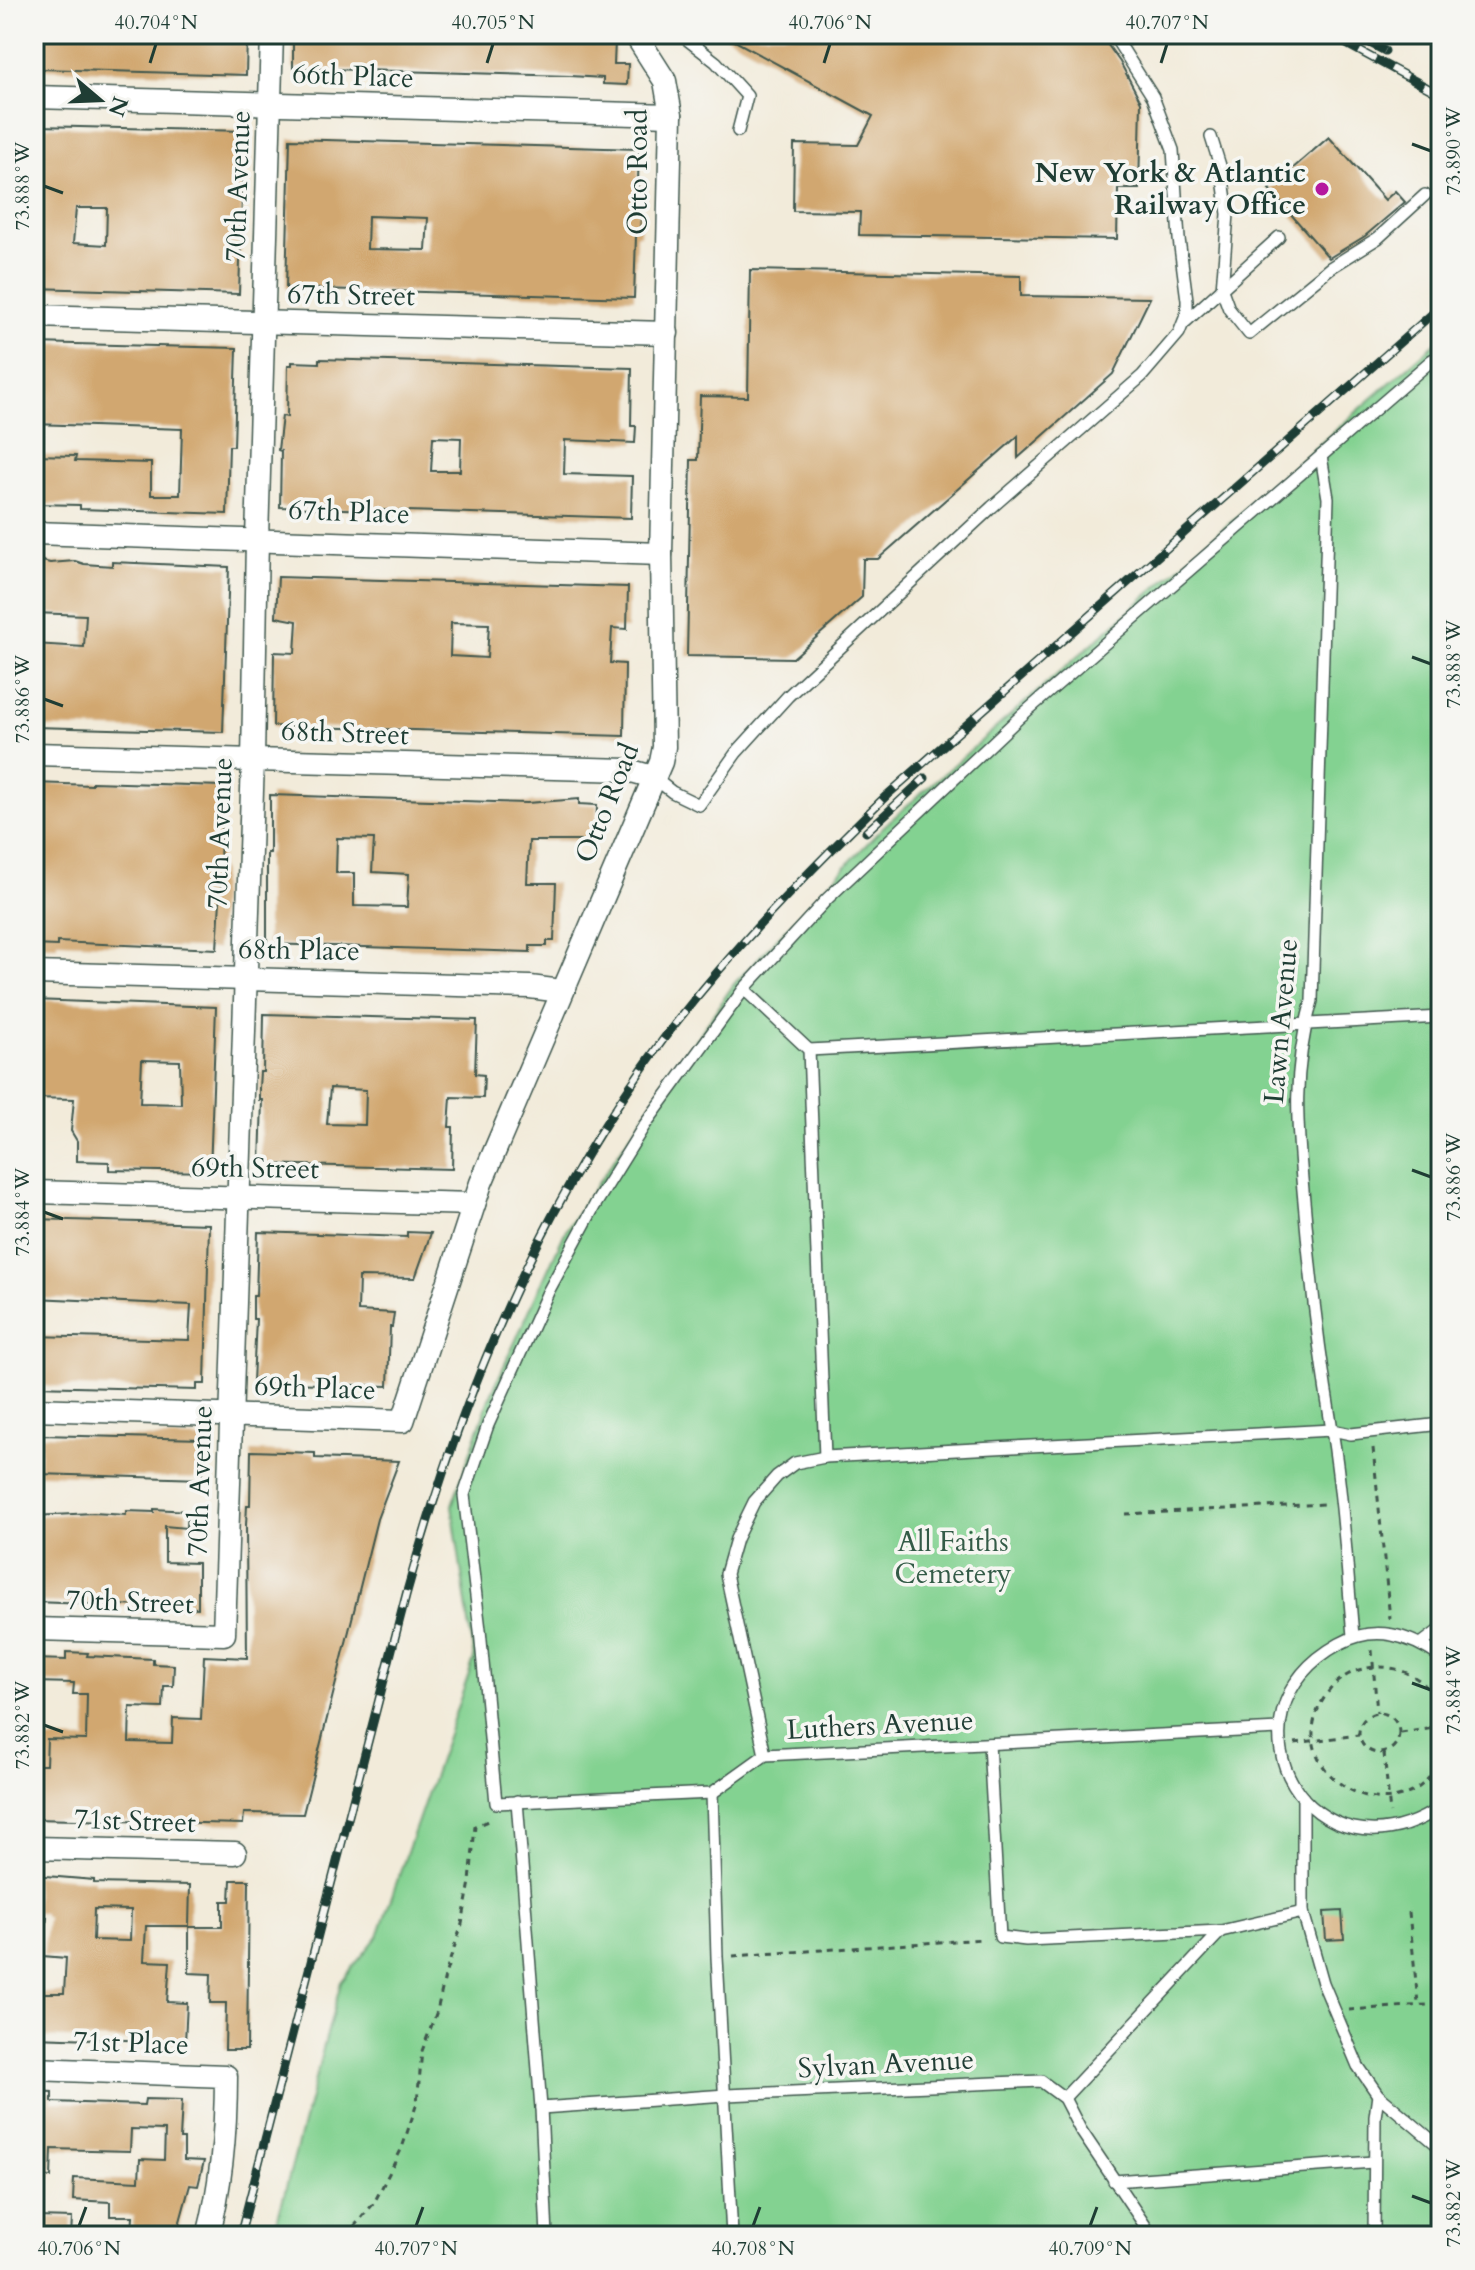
<svg xmlns="http://www.w3.org/2000/svg" width="1475" height="2270" font-family="Cardo,serif">
  <style>
    .green { fill: #83d291; stroke: #518862; stroke-width: 2 }
    .building { fill: #d1a770; fill-rule: evenodd }
    .lines { fill: none; stroke-linecap: round; stroke-linejoin: round }
    .service-casing { stroke: #3f574d; stroke-width: 14 }
    .minor-casing { stroke: #3f574d; stroke-width: 25 }
    .path { stroke: #3f574d; stroke-width: 3; stroke-dasharray: 6 6; stroke-linecap: butt }
    .service { stroke: #fff; stroke-width: 11 }
    .minor { stroke: #fff; stroke-width: 22 }
    .rail-casing { stroke: #1f3d34; stroke-width: 9 }
    .rail { stroke: #f6f6f2; stroke-width: 6; stroke-dasharray: 18; stroke-linecap: butt }
    .ticks { fill: none; stroke: #1f3d34; stroke-width: 3 }
    .poi-dot { fill: #b5179e; stroke: #f6f6f2; stroke-width: 3 }
    .labels { text-anchor: middle; dominant-baseline: central; stroke-width: 7; stroke-linejoin: round; paint-order: stroke }
    .street-label { font-size: 28px; fill: #1f3d34; stroke: #f6f6f2 }
    .poi-label { font-size: 28px; font-weight: bold; fill: #1f3d34; stroke: #f6f6f2; text-anchor: end }
    .park-label { font-size: 28px; fill: #335b47; stroke: #f6f6f2 }
    .neatline { fill: none; stroke: #1f3d34; stroke-width: 3 }
    .ticks-label { font-size: 20px; text-anchor: middle; fill: #1f3d34 }
  </style>
  <rect width="100%" height="100%" fill="#f6f6f2"/>
  <filter id="ink" filterUnits="userSpaceOnUse"><feTurbulence type="fractalNoise" baseFrequency=".0125" numOctaves="2"/><feDisplacementMap in="SourceGraphic" scale="16" xChannelSelector="R" yChannelSelector="G"/><feConvolveMatrix kernelMatrix="1 2 1 2 8 2 1 2 1" color-interpolation-filters="sRGB"/></filter>
  <filter id="wash" filterUnits="userSpaceOnUse"><feTurbulence type="fractalNoise" baseFrequency=".006" numOctaves="4" result="noise"/><feDisplacementMap in="SourceGraphic" scale="32" xChannelSelector="R" yChannelSelector="G"/><feGaussianBlur stdDeviation="1.8" result="paint"/><feColorMatrix in="noise" values="0 0 0 0 0 0 0 0 0 0 0 0 0 0 0 0 0 1.4 0 .05"/><feComposite in="paint" operator="in"/></filter>
  <g filter="url(#wash)">
    <rect width="100%" height="100%" fill="#f2ebda"/>
    <polygon class="green" points="1441,338 1441,2236 273,2236 341,1982 378,1936 474,1659 452,1505 489,1399 566,1230 734,984 883,827"/>
    <g id="blocks">
      <g class="building">
        <polygon points="42,34 247,34 246,75 41,69"/>
        <polygon points="293,34 566,34 601,36 601,40 615,41 614,64 628,64 627,85 603,84 603,78 571,76 293,68"/>
        <polygon points="722,34 1100,34 1120,62 1141,102 1139,189 1118,189 1117,239 859,235 860,212 793,211 794,144 858,145 873,116"/>
        <path d="M39 126 244 131 239 294 34 288 36 225H34V190H37ZM76 208H107L106 245 73 243Z"/>
        <polygon points="1329,137 1385,200 1395,191 1405,202 1365,236 1329,258 1269,189"/>
        <path d="M290 139 639 149 637 213H641L640 235H636L634 298 286 288ZM368 216 428 218 426 250 367 249Z"/>
        <polygon points="750,270 1021,276 1021,296 1150,298 1113,374 1018,458 1018,436 878,559 863,559 862,597 793,658 687,656 691,460 698,460 700,396 748,397"/>
        <polygon points="34,343 237,348 234,446 229,446 227,514 80,509 80,505 34,504 34,455 76,456 75,461 151,463 151,495 180,495 182,429 34,424"/>
        <path d="M319 359 632 368 631 426H636L635 443 565 440 564 474 632 476 631 518 280 507 281 451 278 450 282 416 287 417 288 365H292V362L319 363ZM433 437 461 438 460 471H431Z"/>
        <polygon points="34,559 50,563 75,561 84,564 112,566 112,562 229,567 223,732 34,727 36,661 34,661 34,644 84,647 86,615 34,613"/>
        <path d="M278 577 628 587 627 629 612 628 610 663 625 664 624 736 273 726 274 652 295 653 297 621 276 617ZM451 623 489 624 487 658 450 656Z"/>
        <polygon points="92,782 222,786 220,869 222,869 217,949 57,942 57,946 34,945 34,783 92,785"/>
        <path d="M270 795 527 803 579 799V804L597 805 596 841H529L527 883H556L554 941H547V946H530V952L267 944V853H270ZM337 838 374 839 372 872 409 874 407 907 354 906V873H336Z"/>
        <path d="M34 1000 216 1007 210 1172 109 1170V1162L77 1161V1141L71 1131 74 1099 34 1098ZM142 1060 180 1061 181 1104 140 1103Z"/>
        <path d="M264 1014 477 1020 475 1074 484 1075 483 1098 451 1097 449 1127H453L452 1169 260 1164 262 1100H259V1088L260 1072H263ZM330 1088 366 1090 365 1125 327 1124Z"/>
        <polygon points="34,1219 209,1224 205,1384 197,1384 197,1390 34,1386 34,1336 189,1340 191,1305 34,1298"/>
        <polygon points="258,1232 407,1237 407,1232 431,1233 415,1278 359,1277 358,1311 394,1313 392,1327 390,1327 388,1386 253,1382 256,1319 253,1319 253,1296 256,1296"/>
        <polygon points="41,1435 203,1439 202,1479 39,1474"/>
        <polygon points="251,1451 315,1453 315,1458 399,1461 377,1519 303,1814 244,1813 243,1824 34,1819 34,1765 46,1765 47,1739 86,1740 87,1694 73,1694 74,1683 34,1682 34,1659 66,1660 66,1652 88,1653 87,1656 153,1659 153,1664 174,1665 173,1686 164,1686 163,1708 130,1707 129,1742 172,1743 173,1718 201,1719 204,1656 247,1658 246,1525 247,1505 250,1505"/>
        <polygon points="154,1509 187,1511 186,1528 165,1526 165,1562 198,1563 198,1608 34,1602 37,1534 34,1534 34,1516 93,1513 126,1515 126,1511 154,1512"/>
        <path d="M34 1875 94 1880V1883L190 1885 189 1926H146L144 1961 170 1962 167 2002 187 2003 185 2042 34 2037V1998H38V1993H64L66 1958 43 1956 47 1917H44V1913H37ZM94 1909 131 1910 130 1941 93 1940Z"/>
        <polygon points="231,1880 249,1880 247,2050 225,2050 226,2003 210,2003 211,1974 189,1973 189,1927 222,1927 222,1901 230,1901"/>
        <polygon points="1342,1911 1344,1939 1326,1940 1324,1912"/>
        <polygon points="34,2091 52,2092 52,2102 144,2105 145,2099 182,2100 180,2139 184,2139 184,2160 204,2161 198,2186 190,2185 176,2236 132,2236 133,2216 110,2216 110,2202 73,2200 74,2178 139,2181 140,2159 164,2160 165,2130 131,2129 130,2151 52,2149 51,2177 34,2176"/>
        <polygon points="37,2217 72,2218 71,2236 36,2236"/>
      </g>
    </g>
  </g>
  <g filter="url(#ink)">
    <use href="#blocks" fill-opacity="0" stroke="#3f574d" stroke-width="2"/>
    <g class="lines">
      <defs>
        <g id="service">
          <polyline points="680,34 716,62 747,96 738,131"/>
          <polyline points="1211,137 1222,172 1228,214 1222,290 1229,309 1249,334 1330,268 1378,238 1425,195"/>
          <polyline points="1184,323 1279,237"/>
          <path d="M1321 456 1328 498 1312 1001C1290 1078 1298 1134 1305 1212 1311 1285 1320 1358 1332 1430 1343 1498 1347 1568 1353 1636"/>
          <polyline points="653,777 672,792 699,805 736,753 788,696 992,507 1142,376 1179,333 1187,313 1187,300 1179,239 1173,150 1153,97 1113,34"/>
          <polyline points="744,989 809,1050 825,1457"/>
          <polyline points="809,1050 1441,1017"/>
          <polyline points="1421,1644 1441,1629"/>
          <path d="M1441 1657C1409 1635 1375 1624 1339 1644 1210 1716 1313 1893 1441 1807"/>
          <polyline points="1279,1729 765,1755 712,1793 496,1803 480,1630 464,1495 488,1425 548,1292 595,1205 644,1126 744,989 827,899 1021,716 1432,360 1441,356"/>
          <polyline points="989,1744 1000,1937 1026,1940 1221,1931"/>
          <polyline points="765,1755 726,1574 736,1539 754,1502 777,1476 795,1463 825,1457 1332,1430 1351,1434 1441,1424"/>
          <polyline points="712,1793 717,1957 732,2236"/>
          <polyline points="1303,1798 1303,1912 1323,1983 1358,2066 1378,2095 1441,2148"/>
          <polyline points="517,1801 541,2108 547,2236"/>
          <polyline points="1064,2098 1221,1931 1303,1912"/>
          <polyline points="541,2108 726,2095 1041,2081 1064,2098 1080,2129 1152,2236"/>
          <polyline points="1114,2181 1373,2162"/>
          <polyline points="1374,2236 1375,2117 1378,2095"/>
        </g>
        <g id="minor">
          <polyline points="34,97 671,115"/>
          <polyline points="34,316 667,333"/>
          <polyline points="34,533 661,554"/>
          <polyline points="34,754 628,770 653,777"/>
          <polyline points="34,973 530,987 561,991"/>
          <polyline points="34,1192 474,1204"/>
          <polyline points="34,1409 403,1421 481,1183 661,762 664,747 661,554 671,115 665,81 635,34"/>
          <polyline points="34,1629 224,1634 253,760 257,539 272,34"/>
          <polyline points="34,1848 235,1853"/>
          <path d="M34 2069 226 2076C226 2131 222 2183 208 2236"/>
        </g>
      </defs>
      <use href="#service" class="service-casing"/>
      <use href="#minor" class="minor-casing"/>
      <g class="path">
        <polyline points="1373,1448 1390,1619"/>
        <polyline points="1125,1514 1325,1504"/>
        <polyline points="1372,1650 1377,1713"/>
        <path d="M1441 1708C1428 1682 1407 1667 1378 1667 1359 1667 1340 1676 1329 1691 1266 1772 1406 1849 1441 1756"/>
        <circle cx="1379" cy="1733" r="20"/>
        <polyline points="1401,1733 1441,1727"/>
        <polyline points="1295,1743 1359,1735"/>
        <polyline points="1384,1753 1390,1813"/>
        <polyline points="1409,1912 1418,2003"/>
        <polyline points="733,1956 984,1939"/>
        <polyline points="1349,2010 1441,2004"/>
        <polyline points="346,2236 374,2203 402,2148 417,2103 422,2051 437,2011 446,1972 462,1924 470,1882 475,1826 488,1821 490,1817"/>
      </g>
      <use href="#service" class="service"/>
      <use href="#minor" class="minor"/>
      <defs>
        <g id="rail">
          <polyline points="1328,34 1441,95"/>
          <polyline points="1353,34 1385,51"/>
          <polyline points="866,832 925,778"/>
          <path d="M240 2236 406 1595C462 1392 539 1207 665 1037 731 950 808 872 886 796L1441 306"/>
        </g>
      </defs>
      <use href="#rail" class="rail-casing"/>
      <use href="#rail" class="rail"/>
    </g>
  </g>
  <path class="ticks" d="M150 63 156 44M487 63 493 44M824 63 830 44M1161 63 1167 44M1412 144 1431 151M44 186 63 193M1412 657 1431 664M44 699 63 706M1412 1170 1431 1177M44 1212 63 1219M1412 1683 1431 1690M44 1725 63 1732M1412 2196 1431 2203M79 2226 86 2207M416 2226 423 2207M753 2226 760 2207M1090 2226 1097 2207"/>
  <circle class="poi-dot" cx="1322" cy="189" r="8"/>
  <g class="labels">
    <g class="street-label">
      <text transform="translate(353 76) rotate(2)">66th Place</text>
      <text transform="translate(638 172) rotate(-90)">Otto Road</text>
      <text transform="translate(238 186) rotate(-88)">70th Avenue</text>
      <text transform="translate(351 295) rotate(1)">67th Street</text>
      <text transform="translate(349 512) rotate(2)">67th Place</text>
      <text transform="translate(345 733) rotate(2)">68th Street</text>
      <text transform="translate(607 803) rotate(-68)">Otto Road</text>
      <text transform="translate(220 833) rotate(-88)">70th Avenue</text>
      <text transform="translate(299 950) rotate(1)">68th Place</text>
      <text transform="translate(1281 1021) rotate(-85)">Lawn Avenue</text>
      <text transform="translate(255 1168) rotate(1)">69th Street</text>
      <text transform="translate(315 1388) rotate(2)">69th Place</text>
      <text transform="translate(200 1481) rotate(-88)">70th Avenue</text>
      <text transform="translate(130 1602) rotate(2)">70th Street</text>
      <text transform="translate(880 1725) rotate(-3)">Luthers Avenue</text>
      <text transform="translate(135 1821) rotate(2)">71st Street</text>
      <text transform="translate(131 2043) rotate(2)">71st Place</text>
      <text transform="translate(886 2064) rotate(-3)">Sylvan Avenue</text>
    </g>
    <g class="poi-label">
      <text x="1306" y="173">New York &amp; Atlantic<tspan x="1306" dy="32">Railway Office</tspan></text>
    </g>
    <g class="park-label">
      <text x="953" y="1542">All Faiths<tspan x="953" dy="32">Cemetery</tspan></text>
    </g>
  </g>
  <rect width="1475" height="2270" fill="none" stroke="#f6f6f2" stroke-width="88"/>
  <g transform="translate(100 100) rotate(109)" stroke="#f6f6f2" stroke-width="6" paint-order="stroke">
  <path d="M0-6L14 30L0 20L-14 30Z" fill="#1f3d34"/>
  <text y="-12" font-size="22" font-weight="bold" text-anchor="middle" fill="#1f3d34">N</text>
  </g>
  <rect x="44" y="44" width="1387" height="2182" class="neatline"/>
  <g class="ticks-label">
    <text x="156" y="29">40.704°N</text>
    <text x="493" y="29">40.705°N</text>
    <text x="830" y="29">40.706°N</text>
    <text x="1167" y="29">40.707°N</text>
    <text transform="translate(1453 151) rotate(-90)" y="7">73.890°W</text>
    <text transform="translate(22 186) rotate(-90)" y="7">73.888°W</text>
    <text transform="translate(1453 664) rotate(-90)" y="7">73.888°W</text>
    <text transform="translate(22 699) rotate(-90)" y="7">73.886°W</text>
    <text transform="translate(1453 1177) rotate(-90)" y="7">73.886°W</text>
    <text transform="translate(22 1212) rotate(-90)" y="7">73.884°W</text>
    <text transform="translate(1453 1690) rotate(-90)" y="7">73.884°W</text>
    <text transform="translate(22 1725) rotate(-90)" y="7">73.882°W</text>
    <text transform="translate(1453 2203) rotate(-90)" y="7">73.882°W</text>
    <text x="79" y="2255">40.706°N</text>
    <text x="416" y="2255">40.707°N</text>
    <text x="753" y="2255">40.708°N</text>
    <text x="1090" y="2255">40.709°N</text>
  </g>
</svg>
